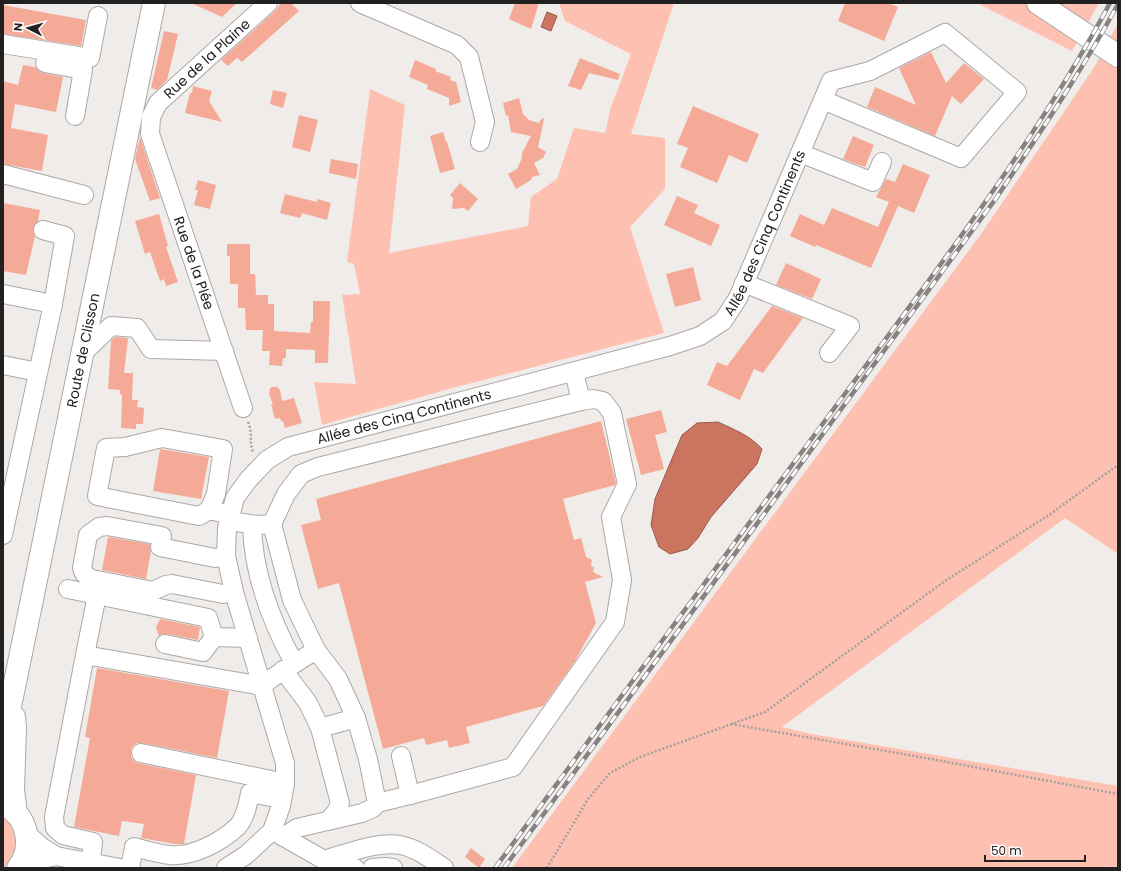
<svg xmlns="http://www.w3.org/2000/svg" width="1121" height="871" font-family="Poppins,sans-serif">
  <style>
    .green { fill: #fec1b1 }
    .water { fill: #cb745f; stroke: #985b4c }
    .building { fill: #f4aa97 }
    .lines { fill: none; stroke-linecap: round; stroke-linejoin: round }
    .minor-casing { stroke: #aca8a7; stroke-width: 20 }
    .major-casing { stroke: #aca8a7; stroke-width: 24 }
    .path { stroke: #a3a09f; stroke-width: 2.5; stroke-dasharray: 2 2; stroke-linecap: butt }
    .minor { stroke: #fff; stroke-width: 18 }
    .major { stroke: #fff; stroke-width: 22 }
    .rail-casing { stroke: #858281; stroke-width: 4.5 }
    .rail { stroke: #fff; stroke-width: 3; stroke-dasharray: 9; stroke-linecap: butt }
    .labels { text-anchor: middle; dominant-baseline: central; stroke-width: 3; stroke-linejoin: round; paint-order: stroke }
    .street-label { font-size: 14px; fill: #222121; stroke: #fff }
  </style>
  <rect width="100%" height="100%" fill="#f0ecea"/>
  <g class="green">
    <polygon points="559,3 674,3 631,134 665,138 665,189 630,227 664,333 449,389 322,425 314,382 356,384 342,295 360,294 354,264 347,262 370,89 405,105 389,253 528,226 531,197 557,179 574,128 605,133 611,107 631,54 565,21"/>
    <polygon points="977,3 1099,3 1072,51"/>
    <polygon points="1118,23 1118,554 1065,518 782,727 811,734 1118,786 1118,868 1105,866 1105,868 512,868 981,234 1095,66"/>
    <polygon points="3,817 13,826 17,835 15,855 9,863 3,868"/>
  </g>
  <g class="water">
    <polygon points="547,12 557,16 551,31 541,27"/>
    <path d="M718 422C733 429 751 436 762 449L757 464 711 517 698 538 688 549 670 554 659 547 651 525 655 499 682 435 697 423Z"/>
  </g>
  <g class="building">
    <polygon points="191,3 237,3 222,17"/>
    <polygon points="281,3 291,3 299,11 242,62 237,58 228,66 221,60 275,11"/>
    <polygon points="515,3 539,3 531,29 509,19"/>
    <polygon points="845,3 888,3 898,7 884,41 838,21"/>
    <polygon points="3,5 86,20 81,46 3,34"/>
    <polygon points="164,31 178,34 167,80 157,90 151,88"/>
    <polygon points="931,52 946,83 964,63 984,79 961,104 952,96 935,136 867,107 875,87 916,105 899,68"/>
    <polygon points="580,58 620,74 618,80 589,73 581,90 568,86"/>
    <polygon points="415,60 436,69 435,71 451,77 450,80 456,82 461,102 449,106 449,98 427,89 428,85 409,77"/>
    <polygon points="23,65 35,67 39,71 43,73 63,77 56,112 15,104 11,128 48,135 42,171 3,164 3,81 18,85"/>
    <polygon points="193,86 212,91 209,101 222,122 185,113 190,93 192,93"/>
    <polygon points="273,90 287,93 283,108 270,104"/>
    <polygon points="519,98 523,114 529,120 539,123 542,118 544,119 538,147 546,152 543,158 534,163 540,175 532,177 531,180 516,189 508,174 517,169 522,158 522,153 531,136 511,132 508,115 506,116 503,103"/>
    <polygon points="693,106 759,134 747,163 729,155 717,183 680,167 688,148 677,144"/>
    <polygon points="299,115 318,120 310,152 292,147"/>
    <polygon points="443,132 446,142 447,142 455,169 440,173 430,136"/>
    <polygon points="853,136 874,145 865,167 843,159"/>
    <polygon points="140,137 160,198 150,201 135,159"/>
    <polygon points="331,159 358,164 356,179 329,173"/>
    <polygon points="903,164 930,175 914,213 898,206 871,268 816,245 815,247 790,236 800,214 824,225 832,208 878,227 889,202 876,197 886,179 895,182"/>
    <polygon points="198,180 216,185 210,209 194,205 198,190 195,190"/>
    <polygon points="460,183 478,199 468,211 464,208 452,209 453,198 450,195"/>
    <polygon points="285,194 317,202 317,199 331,203 327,220 302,213 300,218 280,213"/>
    <polygon points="677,196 698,205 694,213 720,225 711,246 664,225"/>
    <polygon points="3,203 40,210 38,221 33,228 33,232 35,236 26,275 3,271"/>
    <polygon points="159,214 168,246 166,247 178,282 166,286 164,279 160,281 150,252 145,254 135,221"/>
    <polygon points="227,244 250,244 250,274 255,274 256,295 268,295 268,304 274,304 274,331 310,333 311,322 313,322 313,301 330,301 328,363 315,363 315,350 286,349 286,358 283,358 282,366 269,365 270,351 262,351 263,330 246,330 245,308 238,308 238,284 230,284 230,256 227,256"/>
    <polygon points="786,263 821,279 812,299 776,285"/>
    <polygon points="693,267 701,300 675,307 666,274"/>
    <polygon points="772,306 803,318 763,373 754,369 740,400 707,385 717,362 727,366"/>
    <polygon points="115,337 128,338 124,373 133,373 132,400 138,400 137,407 144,408 143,424 136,424 136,429 121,428 122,395 120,394 120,390 108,389 111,341"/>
    <polygon points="272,387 277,387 280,390 282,401 294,398 302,423 285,428 283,421 281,421 280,418 275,419 271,404 273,404 269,394 270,388"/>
    <polygon points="661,410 667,432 655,435 664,469 641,475 626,419"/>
    <polygon points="601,421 616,483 615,485 563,499 574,540 581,538 586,557 592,560 591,566 594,567 593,572 603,577 585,582 596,623 575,661 543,706 466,727 470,743 449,748 447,740 426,745 424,738 383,749 339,583 318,589 301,525 321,520 316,499"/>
    <polygon points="160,449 209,457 201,499 153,491"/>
    <polygon points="108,537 150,544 151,551 146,579 102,570"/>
    <polygon points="160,619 200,627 198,640 167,634 162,634 159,636 156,627"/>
    <polygon points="97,668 229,691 217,758 143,743 137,743 133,746 131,750 131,757 134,761 138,763 196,775 184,844 175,844 141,838 144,824 122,821 119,836 74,827 90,738 85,737"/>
    <polygon points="471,848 485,859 479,868 465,857"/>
  </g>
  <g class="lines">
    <defs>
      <g id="minor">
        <polyline points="360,3 457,45 469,57 485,122 480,142"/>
        <polyline points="3,44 90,58 98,16"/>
        <polyline points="45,63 83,70 75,116"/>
        <polyline points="800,153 873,182 882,162"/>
        <polyline points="3,174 84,195"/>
        <polyline points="744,283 850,326 829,353"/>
        <polyline points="3,294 53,304"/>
        <polyline points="83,353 111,326 137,328 151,349 224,351"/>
        <polyline points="3,365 38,372"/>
        <path id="s1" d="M243 408 150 134 151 117 158 103 268 3"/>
        <polyline points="209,510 216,494 223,449 162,438 125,447 106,448 97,496 199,516 209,510 231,515"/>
        <polyline points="229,521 258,525 272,524 286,494 301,474 318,467 581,401 574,372"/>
        <polyline points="272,524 292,600 316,650 338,679 356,718 368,759 377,803 373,808 362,813 297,828 283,837"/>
        <path d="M252 525C253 573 271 621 294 663"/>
        <polyline points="3,535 53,304 65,236 43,230"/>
        <path d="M226 556 215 558 160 547 162 536 107 526 99 527 88 535 82 568C83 574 87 577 92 579L153 591 166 585 172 584 223 594 234 592"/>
        <polyline points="68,589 208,618 214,637 248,638"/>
        <polyline points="165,644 203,652 214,637"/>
        <polyline points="85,655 97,595"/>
        <polyline points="283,670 308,703 320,728 340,803 336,812 328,821"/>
        <polyline points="320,728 356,718"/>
        <polyline points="141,753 285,783"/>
        <polyline points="410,795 513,767 615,622 622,580 611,517 627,484 612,413 603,401 593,399 581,401"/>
        <polyline points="377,803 410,795 401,756"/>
        <path d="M275 832 324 860C344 854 379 841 400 845 416 848 431 859 444 868"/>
        <polyline points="27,834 43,848 56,856 120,868"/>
        <polyline points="324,860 340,867 355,868"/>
        <polyline points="21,864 56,856"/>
        <polyline points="90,868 93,842 63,835 55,828 54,817 85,655 262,686 272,678 316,650"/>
        <path d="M130 868 134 847C146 850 158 854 170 855 193 857 221 842 237 827 245 819 248 804 250 793L282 799"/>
        <path id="s2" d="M226 868 246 855 272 831 281 806 285 783V763L234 592 226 556 227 528 235 498 248 480 267 460 288 447 670 346 700 336 723 321 738 298 831 81 870 71 945 33 1017 92 961 158 823 100"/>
        <polyline points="372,868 385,867 393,868"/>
      </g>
      <g id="major">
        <polyline points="1038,3 1118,56"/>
        <polyline points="14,717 15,728 13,790 16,814"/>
        <path id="s3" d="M3 736 12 697 154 3"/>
        <path d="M4 805C28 815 34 848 18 868"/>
      </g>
    </defs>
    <use href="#minor" class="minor-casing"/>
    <use href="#major" class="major-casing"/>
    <g class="path">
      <path d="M248 422C253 433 249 443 253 452"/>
      <polyline points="731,724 920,757 1118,794"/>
      <polyline points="547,868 588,799 610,773 640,757 765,712 945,581 1049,515 1118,465"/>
    </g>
    <use href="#minor" class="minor"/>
    <use href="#major" class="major"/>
    <defs>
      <g id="rail">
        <path d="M495 868C612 708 729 550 847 391 939 267 1037 139 1110 3"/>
        <path d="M504 868 997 197C1039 134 1082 71 1118 4"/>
      </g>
    </defs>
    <use href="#rail" class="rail-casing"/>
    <use href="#rail" class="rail"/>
  </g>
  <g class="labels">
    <g class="street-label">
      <text stroke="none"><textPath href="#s1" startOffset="388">Rue de la Plaine</textPath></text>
      <text stroke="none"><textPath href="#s2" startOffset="1030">Allée des Cinq Continents</textPath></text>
      <text transform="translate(194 263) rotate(71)">Rue de la Plée</text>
      <text stroke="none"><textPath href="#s3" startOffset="394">Route de Clisson</textPath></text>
      <text stroke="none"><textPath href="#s2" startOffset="598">Allée des Cinq Continents</textPath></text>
    </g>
  </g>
  <rect width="1121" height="871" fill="none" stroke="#222121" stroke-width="8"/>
  <g transform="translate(28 28) rotate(276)" stroke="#ffffff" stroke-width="3" paint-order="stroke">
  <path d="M0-3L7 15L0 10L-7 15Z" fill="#222121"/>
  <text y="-6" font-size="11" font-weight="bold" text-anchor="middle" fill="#222121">N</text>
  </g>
  <path d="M985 855v6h100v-6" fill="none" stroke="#222121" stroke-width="2"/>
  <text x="991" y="855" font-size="12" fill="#222121" stroke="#ffffff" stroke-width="3" paint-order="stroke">50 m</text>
</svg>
